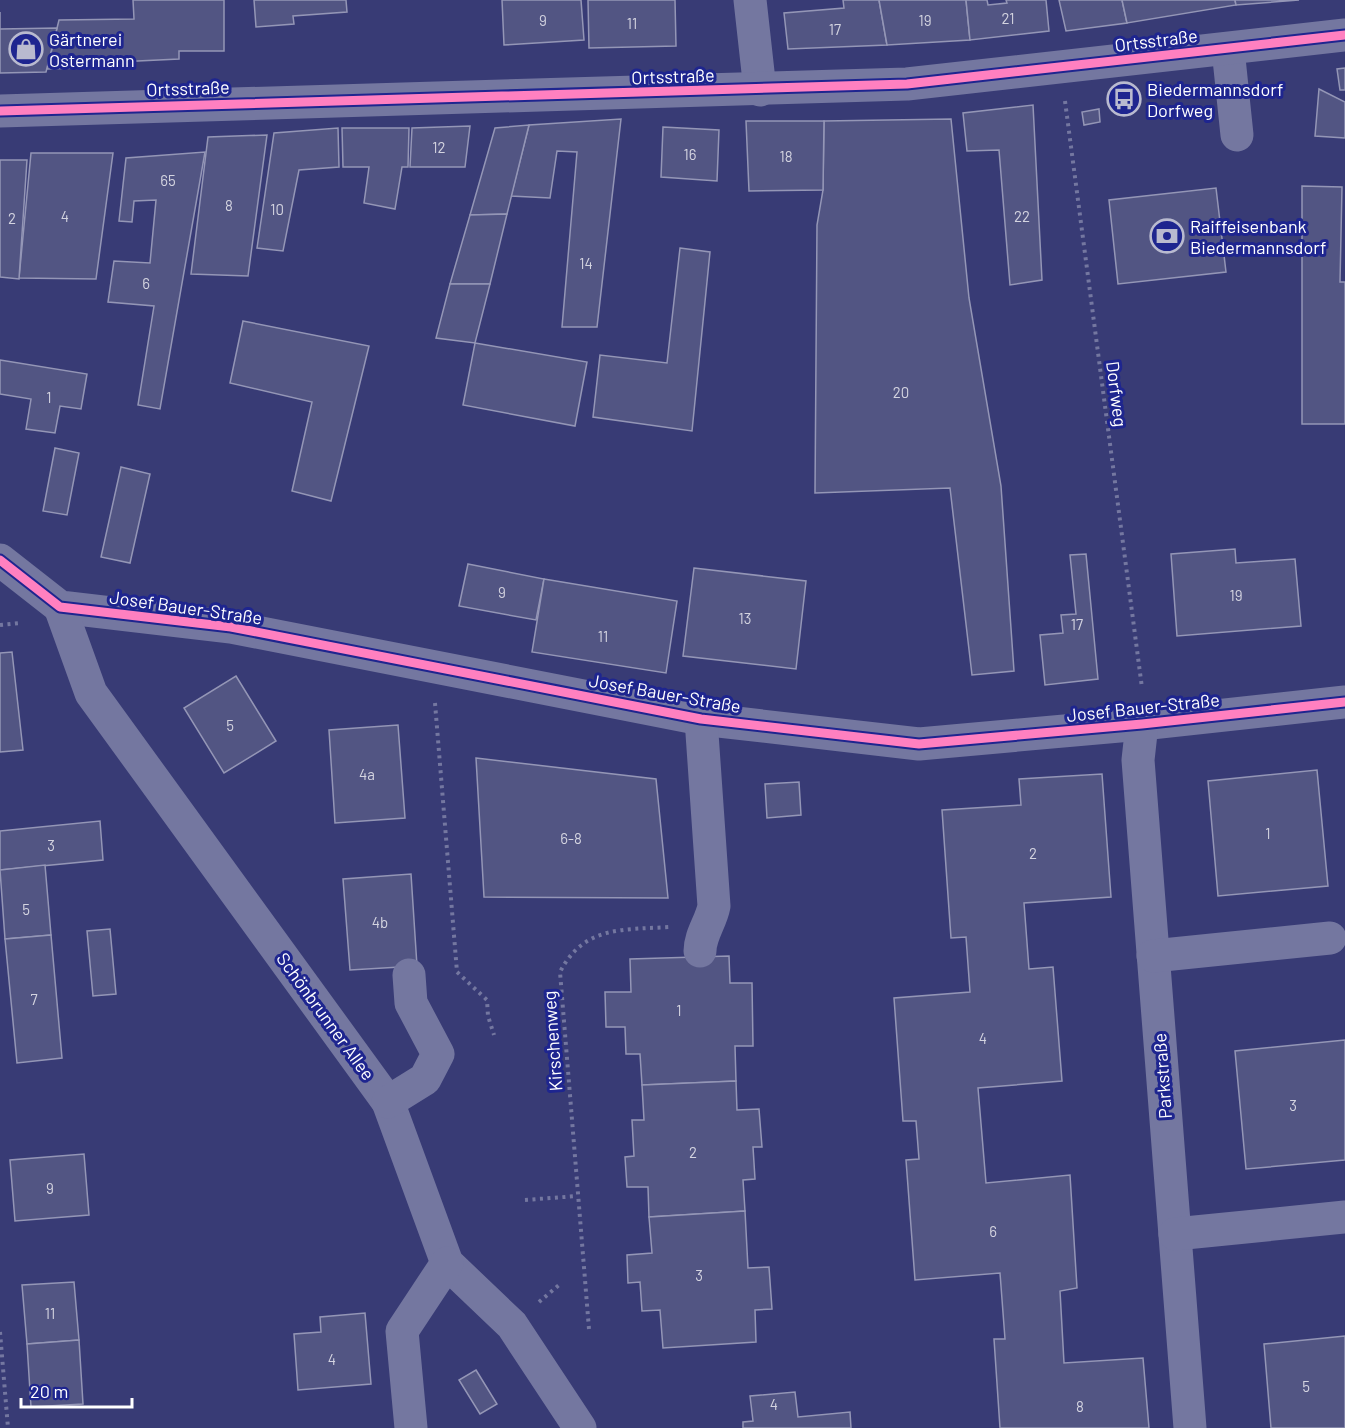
<svg xmlns="http://www.w3.org/2000/svg" width="1345" height="1428" font-family="Barlow,sans-serif">
  <style>
    .building { fill: #525583; stroke: #9496b6; stroke-width: 1.5 }
    .lines { fill: none; stroke-linecap: round; stroke-linejoin: round }
    .path { stroke: #7477a0; stroke-width: 4; stroke-dasharray: 3 4.5; stroke-linecap: butt }
    .minor { stroke: #7477a0; stroke-width: 33 }
    .cycleway-casing { stroke: #1e258f; stroke-width: 13 }
    .cycleway { stroke: #ff80c0; stroke-width: 9 }
    .labels { text-anchor: middle; dominant-baseline: central; stroke-width: 6; stroke-linejoin: round; paint-order: stroke }
    .number-label { font-size: 15px; fill: #d4d4e0 }
    .poi-label { font-size: 18px; fill: #fff; stroke: #1e258f; text-anchor: start }
    .street-label { font-size: 18px; fill: #fff; stroke: #1e258f }
  </style>
  <rect width="100%" height="100%" fill="#383b75"/>
  <g class="building">
    <polygon points="133,0 224,0 224,51 179,51 179,59 117,62 117,67 47,69 59,20 134,19"/>
    <polygon points="254,0 346,0 347,12 293,16 294,24 256,27"/>
    <polygon points="502,0 581,0 584,40 504,45"/>
    <polygon points="588,0 675,0 676,46 589,48"/>
    <polygon points="843,0 879,0 887,45 788,49 784,13 844,8"/>
    <polygon points="879,0 966,0 970,40 887,45"/>
    <polygon points="966,0 987,0 988,5 1007,3 1006,0 1046,0 1049,31 970,40"/>
    <polygon points="1059,0 1122,0 1127,23 1066,31"/>
    <polygon points="1122,0 1235,0 1236,5 1127,23"/>
    <polygon points="1235,0 1299,0 1236,5"/>
    <polygon points="0,12 0,29 57,28 46,72 0,73"/>
    <polygon points="1345,68 1345,90 1340,90 1337,69"/>
    <polygon points="1319,89 1345,102 1345,138 1315,136"/>
    <polygon points="1033,105 1042,280 1010,285 999,150 967,151 963,113"/>
    <polygon points="1099,109 1100,122 1084,125 1082,112"/>
    <polygon points="621,119 597,327 562,327 577,152 557,151 550,198 511,196 529,125"/>
    <polygon points="951,119 969,298 1001,486 1014,671 972,675 950,488 815,493 817,225 823,190 824,121"/>
    <polygon points="746,121 824,121 823,190 749,191"/>
    <polygon points="529,125 507,214 470,215 495,128"/>
    <polygon points="470,126 465,167 410,167 412,128"/>
    <polygon points="663,127 719,130 717,181 661,177"/>
    <polygon points="338,128 339,167 299,170 283,251 257,248 274,133"/>
    <polygon points="342,128 409,128 408,167 402,167 395,209 364,203 369,167 343,167"/>
    <polygon points="267,135 248,276 191,274 208,137"/>
    <polygon points="205,152 160,409 138,405 154,306 108,302 114,261 150,263 156,200 134,201 132,222 119,221 126,158"/>
    <polygon points="31,153 113,153 96,279 19,278"/>
    <polygon points="0,160 27,160 19,279 0,277"/>
    <polygon points="1302,186 1342,187 1340,282 1345,282 1345,424 1302,424"/>
    <polygon points="1216,188 1226,272 1118,284 1109,200"/>
    <polygon points="507,214 490,284 450,284 470,215"/>
    <polygon points="680,248 710,252 692,431 593,417 600,355 667,363"/>
    <polygon points="450,284 490,284 475,343 436,338"/>
    <polygon points="243,321 369,346 331,501 292,491 312,402 230,383"/>
    <polygon points="475,343 587,362 575,426 463,405"/>
    <polygon points="0,360 87,374 81,409 60,406 55,433 26,429 31,399 0,394"/>
    <polygon points="55,448 79,453 67,515 43,511"/>
    <polygon points="121,467 150,474 130,563 101,557"/>
    <polygon points="1235,549 1236,563 1295,559 1301,626 1177,636 1171,554"/>
    <polygon points="1086,554 1098,679 1045,685 1040,635 1063,633 1061,615 1076,614 1070,555"/>
    <polygon points="468,564 544,579 536,620 459,606"/>
    <polygon points="694,568 806,581 796,669 683,656"/>
    <polygon points="544,579 677,601 666,673 532,652"/>
    <polygon points="12,652 23,750 0,752 0,653"/>
    <polygon points="236,676 276,741 224,773 184,708"/>
    <polygon points="398,725 405,818 335,823 329,730"/>
    <polygon points="476,758 656,779 668,898 484,897"/>
    <polygon points="1317,770 1328,886 1218,896 1208,781"/>
    <polygon points="1102,774 1111,897 1024,903 1029,969 1053,967 1062,1081 978,1088 986,1183 1070,1175 1077,1288 1060,1291 1064,1363 1143,1358 1149,1428 1000,1428 994,1339 1005,1339 1000,1273 915,1280 906,1160 919,1159 916,1121 903,1121 894,998 970,992 966,937 951,938 942,810 1021,805 1019,779"/>
    <polygon points="799,782 801,815 767,818 765,784"/>
    <polygon points="100,821 103,860 0,870 0,831"/>
    <polygon points="45,865 51,935 5,939 0,870"/>
    <polygon points="411,874 417,966 350,970 343,879"/>
    <polygon points="110,929 116,994 93,996 87,931"/>
    <polygon points="51,935 62,1058 17,1063 5,939"/>
    <polygon points="729,956 730,983 752,983 753,1046 735,1046 736,1081 642,1085 640,1054 626,1054 625,1027 606,1027 605,992 631,992 630,959"/>
    <polygon points="1345,1040 1345,1160 1246,1169 1235,1051"/>
    <polygon points="736,1081 737,1110 759,1109 762,1147 753,1147 755,1179 743,1180 745,1211 649,1217 648,1187 627,1187 625,1157 634,1156 632,1120 644,1120 642,1085"/>
    <polygon points="84,1154 89,1215 15,1221 10,1160"/>
    <polygon points="745,1211 748,1268 769,1267 772,1309 755,1310 756,1342 663,1348 660,1310 642,1311 640,1282 628,1283 627,1255 652,1253 649,1217"/>
    <polygon points="74,1282 79,1340 27,1344 22,1285"/>
    <polygon points="365,1313 371,1384 298,1390 294,1334 321,1332 320,1317"/>
    <polygon points="1345,1336 1345,1428 1271,1428 1264,1344"/>
    <polygon points="79,1340 83,1404 31,1407 27,1344"/>
    <polygon points="476,1370 497,1404 480,1414 459,1380"/>
    <polygon points="795,1392 798,1417 850,1412 851,1428 743,1428 743,1422 753,1421 750,1396"/>
  </g>
  <g class="lines">
    <g class="path">
      <polyline points="1065,101 1142,688"/>
      <polyline points="0,625 20,623"/>
      <polyline points="435,703 457,972 487,1000 488,1016 494,1035"/>
      <polyline points="525,1200 577,1196"/>
      <polyline points="539,1302 559,1285"/>
      <path d="M589 1329 560 972C584 925 624 930 670 927"/>
      <polyline points="0,1332 8,1428"/>
    </g>
    <g class="minor">
      <polyline points="750,0 760,90"/>
      <polyline points="1228,49 1237,135"/>
      <polyline points="0,111 907,84 1345,35"/>
      <polyline points="0,560 60,607 231,627 701,719 919,744 1142,724 1345,702"/>
      <polyline points="60,607 91,693 388,1102 447,1263 512,1325 580,1428"/>
      <polyline points="1142,724 1138,760 1190,1428"/>
      <path d="M700 951C700 935 711 922 714 906L701 719"/>
      <polyline points="1153,956 1330,938"/>
      <polyline points="388,1102 425,1079 438,1054 411,1003 409,975"/>
      <polyline points="1175,1234 1345,1217"/>
      <polyline points="411,1428 402,1331 447,1263"/>
    </g>
    <defs>
      <g id="cycleway">
        <polyline points="0,111 907,84 1345,35"/>
        <polyline points="0,560 60,607 231,627 701,719 919,744 1142,724 1345,702"/>
      </g>
    </defs>
    <use href="#cycleway" class="cycleway-casing"/>
    <use href="#cycleway" class="cycleway"/>
  </g>
  <defs>
    <symbol id="shop-ring" viewBox="-11 -11 22 22"><circle r="9.5" fill="#1e258f" stroke="#b9bacf" stroke-width="1.5"/><path d="M-5-2.5h2.3a2.7 3.5 0 0 1 5.4 0H5L5.5 6h-11ZM-1.5-2.5h3a1.5 2.3 0 0 0-3 0Z" fill="#b9bacf"/></symbol>
    <symbol id="bus-ring" viewBox="-11 -11 22 22"><circle r="9.5" fill="#1e258f" stroke="#b9bacf" stroke-width="1.5"/><path d="M-5-6H5V4H4V6H2V4H-2V6H-4V4H-5ZM-3.5-4V0h7V-4ZM-3.5 1.2v1.5H-2V1.2ZM2 1.2v1.5H3.5V1.2Z" fill="#b9bacf"/></symbol>
    <symbol id="bank-ring" viewBox="-11 -11 22 22"><circle r="9.5" fill="#1e258f" stroke="#b9bacf" stroke-width="1.5"/><path d="M-6-4H6V4H-6ZM0-2.3a2.3 2.3 0 1 0 0 4.6a2.3 2.3 0 1 0 0-4.6Z" fill="#b9bacf"/></symbol>
  </defs>
  <g fill-rule="evenodd">
    <use href="#shop-ring" x="7" y="30" width="38" height="38"/>
    <use href="#bus-ring" x="1105" y="80" width="38" height="38"/>
    <use href="#bank-ring" x="1148" y="217" width="38" height="38"/>
  </g>
  <g class="labels">
    <g class="number-label">
      <text x="1008" y="18">21</text>
      <text x="543" y="20">9</text>
      <text x="925" y="20">19</text>
      <text x="632" y="23">11</text>
      <text x="835" y="29">17</text>
      <text x="439" y="147">12</text>
      <text x="690" y="154">16</text>
      <text x="786" y="156">18</text>
      <text x="168" y="180">65</text>
      <text x="229" y="205">8</text>
      <text x="277" y="209">10</text>
      <text x="65" y="216">4</text>
      <text x="1022" y="216">22</text>
      <text x="12" y="218">2</text>
      <text x="586" y="263">14</text>
      <text x="146" y="283">6</text>
      <text x="901" y="392">20</text>
      <text x="49" y="397">1</text>
      <text x="502" y="592">9</text>
      <text x="1236" y="595">19</text>
      <text x="745" y="618">13</text>
      <text x="1077" y="624">17</text>
      <text x="603" y="636">11</text>
      <text x="230" y="725">5</text>
      <text x="367" y="774">4a</text>
      <text x="1268" y="833">1</text>
      <text x="571" y="838">6-8</text>
      <text x="51" y="845">3</text>
      <text x="1033" y="853">2</text>
      <text x="26" y="909">5</text>
      <text x="380" y="922">4b</text>
      <text x="34" y="999">7</text>
      <text x="679" y="1010">1</text>
      <text x="983" y="1038">4</text>
      <text x="1293" y="1105">3</text>
      <text x="693" y="1152">2</text>
      <text x="50" y="1188">9</text>
      <text x="993" y="1231">6</text>
      <text x="699" y="1275">3</text>
      <text x="50" y="1313">11</text>
      <text x="332" y="1359">4</text>
      <text x="1306" y="1386">5</text>
      <text x="774" y="1404">4</text>
      <text x="1080" y="1406">8</text>
    </g>
    <g class="poi-label">
      <text x="49" y="39">Gärtnerei<tspan x="49" dy="21">Ostermann</tspan></text>
      <text x="1147" y="89">Biedermannsdorf<tspan x="1147" dy="21">Dorfweg</tspan></text>
      <text x="1190" y="226">Raiffeisenbank<tspan x="1190" dy="21">Biedermannsdorf</tspan></text>
    </g>
    <g class="street-label">
      <text transform="translate(1156 40) rotate(-7)">Ortsstraße</text>
      <text transform="translate(673 76) rotate(-2)">Ortsstraße</text>
      <text transform="translate(188 88) rotate(-2)">Ortsstraße</text>
      <text transform="translate(1117 394) rotate(83)">Dorfweg</text>
      <text transform="translate(186 607) rotate(8)">Josef Bauer-Straße</text>
      <text transform="translate(665 693) rotate(10)">Josef Bauer-Straße</text>
      <text transform="translate(1143 707) rotate(-6)">Josef Bauer-Straße</text>
      <text transform="translate(326 1016) rotate(54)">Schönbrunner Allee</text>
      <text transform="translate(552 1041) rotate(-94)">Kirschenweg</text>
      <text transform="translate(1162 1076) rotate(-94)">Parkstraße</text>
    </g>
  </g>
  <path d="M21 1398v9h111v-9" fill="none" stroke="#ffffff" stroke-width="3"/>
  <text x="30" y="1398" font-size="18" fill="#ffffff" stroke="#1e258f" stroke-width="4.5" paint-order="stroke">20 m</text>
</svg>
